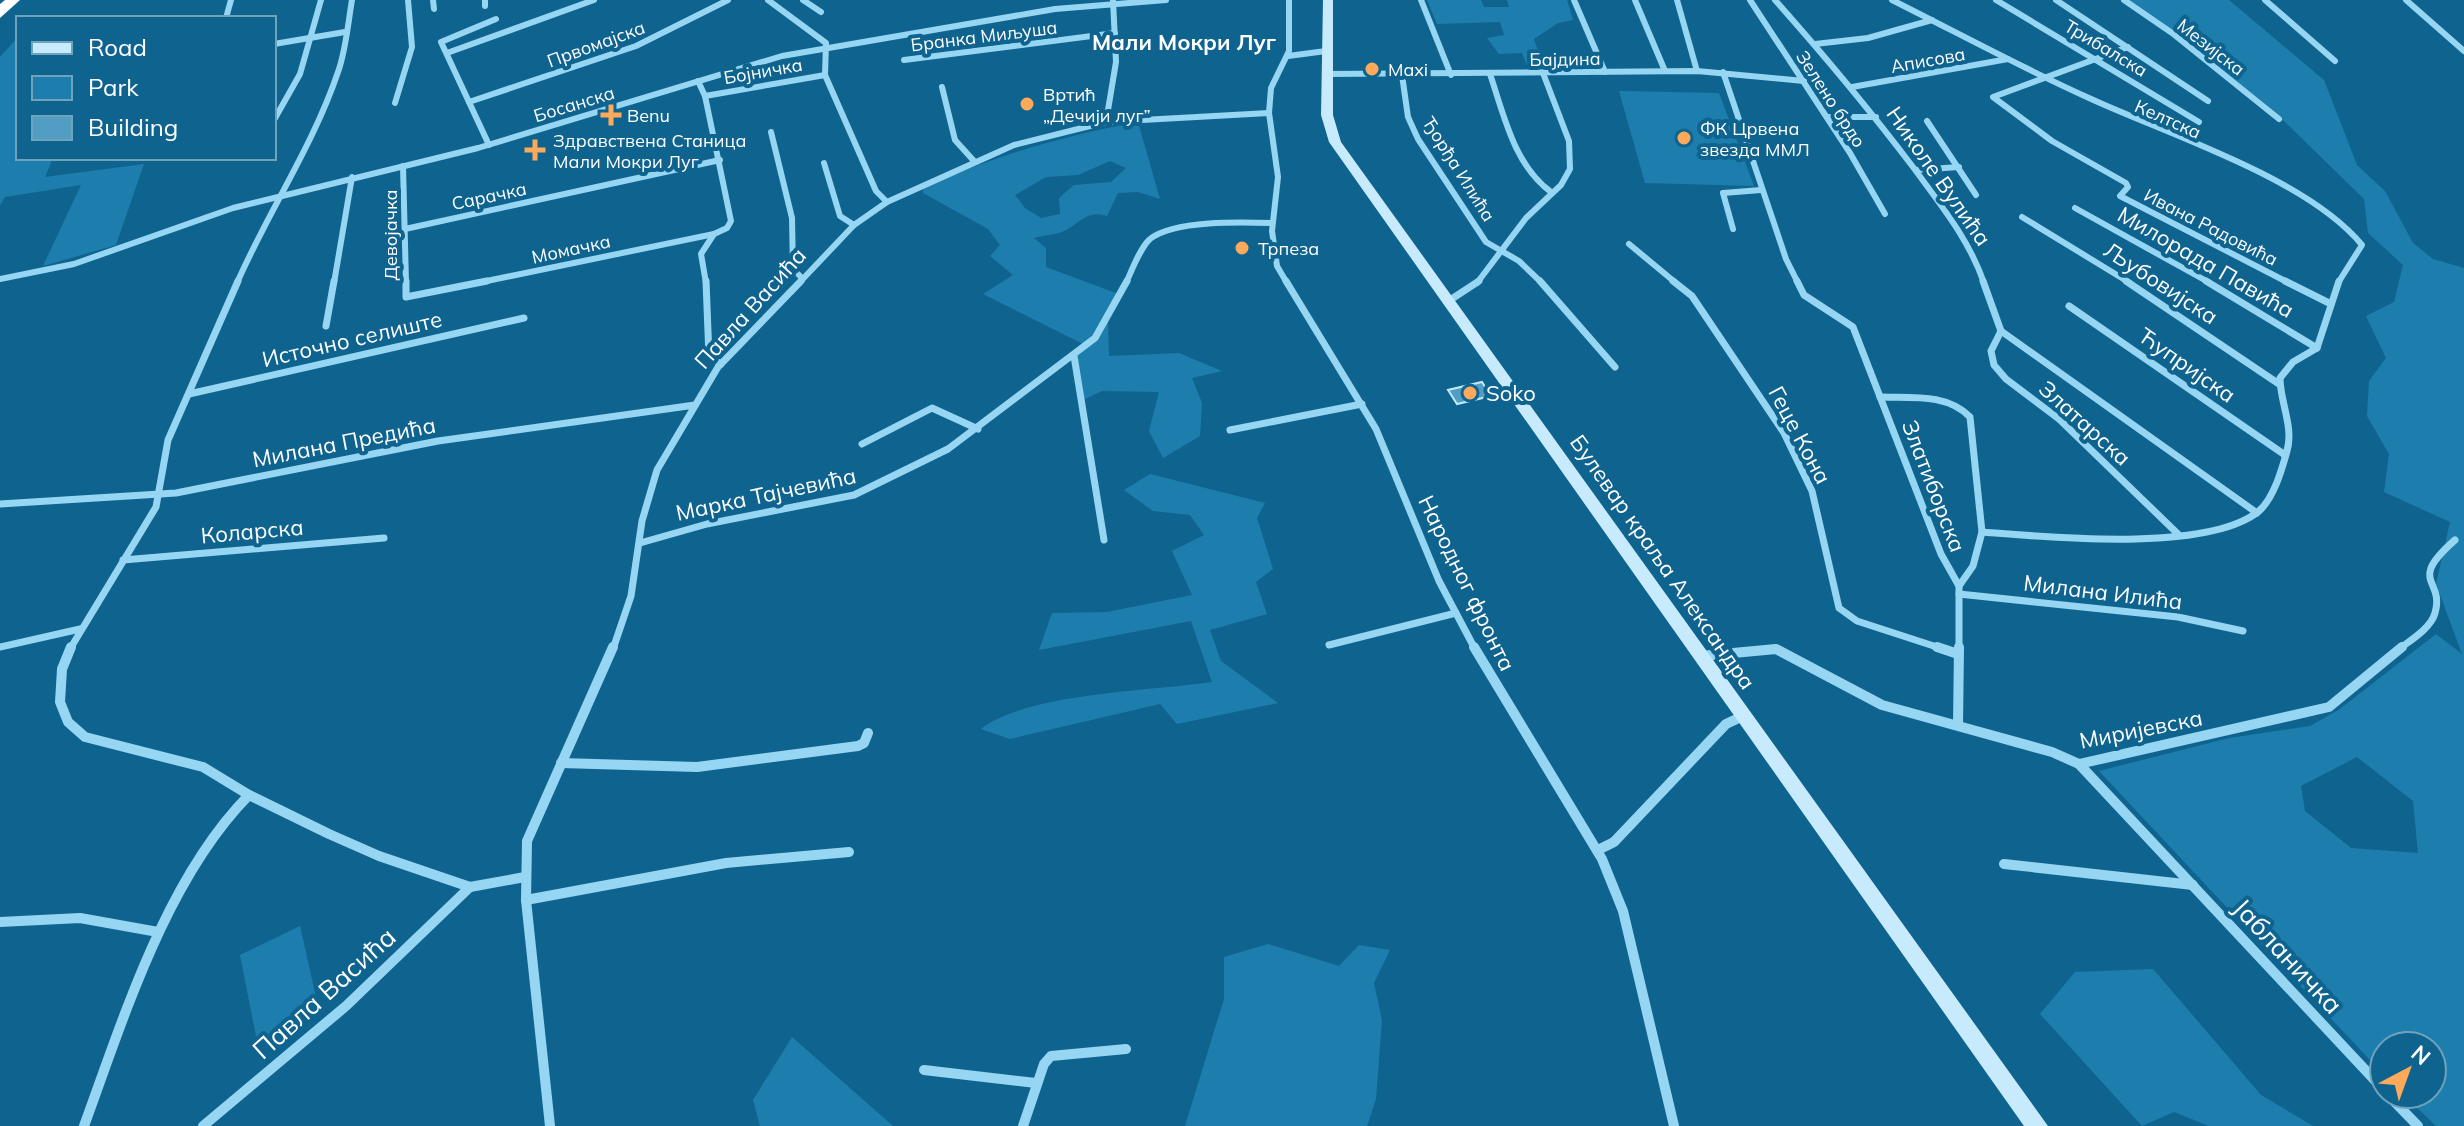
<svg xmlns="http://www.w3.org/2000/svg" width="2464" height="1126" font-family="Mulish,sans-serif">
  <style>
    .green { fill: #1d7ead; fill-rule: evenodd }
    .building { fill: #529ec2; stroke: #bfeafe; stroke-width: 2 }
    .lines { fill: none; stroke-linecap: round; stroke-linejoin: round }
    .street-far2 { stroke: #97d6f3; stroke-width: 6 }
    .street-far1 { stroke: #97d6f3; stroke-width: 7 }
    .street { stroke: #97d6f3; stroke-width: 10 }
    .secondary { fill: #c7eafd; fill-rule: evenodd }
    .highway { fill: #fff; fill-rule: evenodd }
    .poi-dot { fill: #ffaa5a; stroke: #0f648f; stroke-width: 3 }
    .labels { text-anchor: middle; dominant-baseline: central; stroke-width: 8; stroke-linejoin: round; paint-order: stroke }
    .far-street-label { font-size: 18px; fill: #fff; stroke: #0f648f }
    .far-poi-label { font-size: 18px; fill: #fff; stroke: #0f648f; text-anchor: start }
    .far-quarter-label { font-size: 22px; font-weight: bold; fill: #fff; stroke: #0f648f }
    .street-label { font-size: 22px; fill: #fff; stroke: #0f648f }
    .poi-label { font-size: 22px; fill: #fff; stroke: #0f648f; text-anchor: start }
    .near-street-label { font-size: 26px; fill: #fff; stroke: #0f648f }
  </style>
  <rect width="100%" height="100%" fill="#0f648f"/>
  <g class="green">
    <polygon points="1427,0 1481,0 1484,7 1509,7 1507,0 1567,0 1573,20 1558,23 1534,39 1543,66 1528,68 1522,53 1499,54 1487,38 1504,35 1500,22 1437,24"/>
    <path d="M2124 0H2229L2324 80 2357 165 2385 191 2413 243 2433 259 2464 268V1126H2436L2403 1094H2432V1046H2384V1075L2099 771 2229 738 2310 726 2340 709 2436 634 2462 654 2436 584 2450 522 2384 492 2389 454 2367 416 2369 381 2386 358 2366 316 2394 302 2403 265 2368 233 2364 199 2284 121ZM2357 757 2413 801 2418 853 2351 848 2305 811 2301 786Z"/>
    <polygon points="18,37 18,158 53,158 45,177 144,164 116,245 43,266 81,185 5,197 0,205 0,57"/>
    <polygon points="1619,91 1719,93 1754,186 1645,183"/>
    <path d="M1138 122 1160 199 1138 192 1118 193 1107 216C1088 210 1082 221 1066 230 1057 235 1043 235 1034 238L1046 248V267L1121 295 1108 320 1109 356 1179 353 1222 371 1192 378 1202 403 1200 436 1163 458 1149 431 1159 392 1102 391 1081 401 1074 356 1085 345 983 294 1013 275 990 256 1000 245 988 229 923 193V188C994 156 1062 136 1138 122ZM1110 161 1126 168 1111 182 1074 185 1059 198 1060 214 1041 218 1025 208 1015 195 1046 177 1078 175Z"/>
    <path d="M1150 474 1265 503 1257 518 1273 569 1256 582 1267 614 1210 630 1221 661 1278 703 1177 724 1160 704 1010 739 981 729C1026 693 1152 691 1212 682L1191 621 1039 650 1052 613 1107 612 1192 595 1172 551 1204 535 1190 515 1153 511 1124 490Z"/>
    <polygon points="300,926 320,1015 258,1046 240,955"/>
    <polygon points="1268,944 1339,966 1359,945 1390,950 1374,983 1382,1020 1376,1099 1367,1126 1185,1126 1224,999 1224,957"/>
    <polygon points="2153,969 2261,1095 2313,1126 2209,1126 2174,1112 2142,1126 2040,1014 2075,972"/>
    <polygon points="792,1037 893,1126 760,1126 753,1100"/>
  </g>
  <polygon class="building" points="1482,382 1491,396 1457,404 1448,390"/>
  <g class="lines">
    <g class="street-far2">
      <polyline points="433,0 434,9"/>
      <polyline points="485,0 485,6"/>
      <polyline points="768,0 826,43 825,75 876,191 887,202"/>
      <polyline points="803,0 821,12"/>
      <polyline points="1421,0 1451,75"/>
      <polyline points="1574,0 1605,72"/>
      <polyline points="1635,0 1665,71"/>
      <polyline points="1677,0 1697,71"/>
      <polyline points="1750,0 1850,153 1885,214"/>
      <path d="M1775 0C1823 54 1869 109 1913 167 1940 204 1969 239 1984 283"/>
      <path d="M1892 0C1958 33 2022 68 2089 98 2169 135 2307 178 2362 245L2338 283"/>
      <polyline points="1996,0 2199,122"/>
      <polyline points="2056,0 2208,101"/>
      <polyline points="2124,0 2172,33 2279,119"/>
      <polyline points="2265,0 2335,61"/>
      <polyline points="2406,0 2464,51"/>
      <polyline points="226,18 231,0"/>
      <polyline points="274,44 345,32"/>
      <polyline points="1815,44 1868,38 1932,20"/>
      <polyline points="2128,47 1993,97 2052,141 2126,183 2128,187 2120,196 2289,283"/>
      <polyline points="447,53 594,0"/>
      <polyline points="1288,56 1326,51"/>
      <polyline points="904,60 1115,33"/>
      <polyline points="1723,72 1786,259 1798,283"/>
      <polyline points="1326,74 1697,71 1804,81"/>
      <path d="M1490 74C1504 115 1514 165 1551 192"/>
      <polyline points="1402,75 1408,117 1418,139 1486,242 1519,261 1542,283"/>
      <polyline points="942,87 955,140 974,161"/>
      <polyline points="1852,87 2008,59"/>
      <polyline points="705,96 825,75"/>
      <polyline points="469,102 636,46 728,0"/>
      <polyline points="395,103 412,47 408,0"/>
      <polyline points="1827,117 1876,117"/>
      <polyline points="274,120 300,74 321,0"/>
      <polyline points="1927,121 1976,195"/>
      <polyline points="1106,122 1116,62 1113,0"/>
      <polyline points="771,132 792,218 793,269 801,277"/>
      <polyline points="489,145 441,42 496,19"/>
      <polyline points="824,163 840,216 854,225"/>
      <polyline points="403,166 406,283"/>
      <polyline points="1916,170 1959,167"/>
      <polyline points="2075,208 2210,283"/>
      <polyline points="2022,217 2130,283"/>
      <polyline points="405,229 720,160"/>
      <polyline points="1733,229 1723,193 1761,190"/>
      <polyline points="1629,244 1676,283"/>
      <polyline points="0,279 74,264 233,208 478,148 782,56 1055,9 1166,0"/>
      <path d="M237 283C268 212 313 146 338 72 346 50 348 23 352 0"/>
      <polyline points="334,283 352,177"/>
      <polyline points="477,283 714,234 727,228 731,221 705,96 698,81"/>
      <polyline points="706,283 701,254 714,234"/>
      <polyline points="799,283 854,225 887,202 1014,145 1106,122 1269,113"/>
      <path d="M1126 283C1132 270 1140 248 1150 239 1174 220 1242 222 1272 223"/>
      <polyline points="1287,283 1277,266 1272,231 1278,177 1269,113 1271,88 1289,51 1289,0"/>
      <polyline points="1477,283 1526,218 1561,185 1570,169 1569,141 1543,73"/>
    </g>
    <g class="street-far1">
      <polyline points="406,281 406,297 487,281"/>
      <polyline points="706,281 709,357 721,364"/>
      <polyline points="1286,281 1376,429 1439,581 1475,649"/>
      <polyline points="1540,281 1615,367"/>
      <polyline points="1673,281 1692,296 1784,433 1812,491 1839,608 1857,621 1943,649"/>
      <polyline points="1797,281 1804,295 1853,327 1941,554 1959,586"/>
      <polyline points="1983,281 2001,331 2257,513"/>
      <polyline points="2126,281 2279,384"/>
      <polyline points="2206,281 2317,348"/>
      <polyline points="2285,281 2329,303"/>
      <polyline points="1447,302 1479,281"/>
      <polyline points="2069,306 2285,455"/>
      <polyline points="326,326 334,281"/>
      <polyline points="2001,331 1991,351 1994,365 2006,379 2059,419 2178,534"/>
      <polyline points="1074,356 1104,540"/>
      <polyline points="189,394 524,318"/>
      <path d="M1880 397C1911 398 1947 393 1970 417L1982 532 1973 566 1959 586V649"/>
      <polyline points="1230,430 1362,404"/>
      <polyline points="862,444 932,408 978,429"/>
      <polyline points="0,504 176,493 438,441 695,405"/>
      <path d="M1982 532C2047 537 2208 553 2259 511 2274 498 2282 469 2287 451 2294 427 2280 402 2280 378L2293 362 2317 348 2339 281"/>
      <polyline points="640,543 707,524 854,495 948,449 1095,338 1127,281"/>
      <polyline points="123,560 384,538"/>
      <polyline points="1959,594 2178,617 2243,631"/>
      <polyline points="1329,645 1456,613"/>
      <polyline points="0,647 80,629"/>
      <polyline points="70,649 156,507 168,440 238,281"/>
      <polyline points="613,649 631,596 642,521 657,470 718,367 801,281"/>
      <polyline points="1773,649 1776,649"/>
      <path d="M2399 649C2411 640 2431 628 2435 613 2445 578 2406 583 2455 540"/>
    </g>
    <g class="street">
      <polyline points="71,647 62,669 60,702 68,722 85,737 203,767 249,795 329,834 379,856 470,887 525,877"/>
      <polyline points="1474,647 1602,859 1623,911 1674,1126"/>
      <polyline points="1937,647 1958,654"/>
      <polyline points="1701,656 1776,649 1882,705 2052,752 2079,764 2329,707 2402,647"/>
      <polyline points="1958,725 1959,647"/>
      <polyline points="561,763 697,767 858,746 864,743 868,733"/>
      <polyline points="2079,764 2384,1090"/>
      <polyline points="1598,850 1614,842 1726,724 1743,716"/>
      <polyline points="2004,864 2193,885"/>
      <polyline points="526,900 726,863 849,852"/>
      <polyline points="0,922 80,918 158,932"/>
      <polyline points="924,1070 1036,1083"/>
      <polyline points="2387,1094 2418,1126"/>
      <path d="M84 1126C124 1017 166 879 249 795"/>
      <polyline points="203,1126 346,1006 470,887"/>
      <polyline points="550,1126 526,900 527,841 613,647"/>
      <polyline points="1023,1126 1044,1064 1051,1056 1126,1049"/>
    </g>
    <polygon class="secondary" points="1323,0 1333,0 1333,115 1341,142 2048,1126 2024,1126 1329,142 1321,115"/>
    <polygon class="highway" points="5,0 20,0 0,18 0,4"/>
  </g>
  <g class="poi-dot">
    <circle cx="1372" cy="69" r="8"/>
    <circle cx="1027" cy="104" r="8"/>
    <path d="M607 103h8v8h8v8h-8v8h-8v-8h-8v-8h8z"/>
    <circle cx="1684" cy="138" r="8"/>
    <path d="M531 138h8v8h8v8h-8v8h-8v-8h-8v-8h8z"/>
    <circle cx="1242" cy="248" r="8"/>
    <circle cx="1470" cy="393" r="8"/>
  </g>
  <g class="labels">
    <g class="far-street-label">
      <text transform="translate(984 36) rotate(-7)">Бранка Миљуша</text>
      <text transform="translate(596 44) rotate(-20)">Првомајска</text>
      <text transform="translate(2211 47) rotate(38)">Мезијска</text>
      <text transform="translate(2106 48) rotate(31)">Трибалска</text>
      <text transform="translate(1565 59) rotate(-1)">Бајдина</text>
      <text transform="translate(1928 60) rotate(-10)">Аписова</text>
      <text transform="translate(763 71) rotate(-10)">Бојничка</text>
      <text transform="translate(1831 99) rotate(57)">Зелено брдо</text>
      <text transform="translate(574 104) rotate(-17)">Босанска</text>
      <text transform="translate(2168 119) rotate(24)">Келтска</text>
      <text transform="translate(1459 169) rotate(58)">Ђорђа Илића</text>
      <text transform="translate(489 196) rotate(-12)">Сарачка</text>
      <text transform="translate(2211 227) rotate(27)">Ивана Радовића</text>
      <text transform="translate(390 235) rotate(-90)">Девојачка</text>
      <text transform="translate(571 249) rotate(-12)">Момачка</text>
    </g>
    <g class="far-poi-label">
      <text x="1388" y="69">Maxi</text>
      <text x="1043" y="94">Вртић<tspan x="1043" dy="21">„Дечији луг”</tspan></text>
      <text x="627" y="115">Benu</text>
      <text x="1700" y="128">ФК Црвена<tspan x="1700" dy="21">звезда ММЛ</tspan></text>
      <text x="553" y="140">Здравствена Станица<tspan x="553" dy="21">Мали Мокри Луг</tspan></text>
      <text x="1258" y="248">Трпеза</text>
    </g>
    <g class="far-quarter-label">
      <text x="1184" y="42">Мали Мокри Луг</text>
    </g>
    <g class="street-label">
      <text transform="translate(1939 176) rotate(55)">Николе Вулића</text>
      <text transform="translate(2206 262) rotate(30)">Милорада Павића</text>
      <text transform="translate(2161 283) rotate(33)">Љубовијска</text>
      <text transform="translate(750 308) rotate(-48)">Павла Васића</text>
      <text transform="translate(352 339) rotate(-13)">Источно селиште</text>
      <text transform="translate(2187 365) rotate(35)">Ћупријска</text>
      <text transform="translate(2085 423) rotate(42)">Златарска</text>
      <text transform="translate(1800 435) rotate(62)">Геце Кона</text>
      <text transform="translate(344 442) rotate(-11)">Милана Предића</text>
      <text transform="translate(1934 486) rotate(69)">Златиборска</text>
      <text transform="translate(766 494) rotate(-12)">Марка Тајчевића</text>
      <text transform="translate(252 531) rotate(-5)">Коларска</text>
      <text transform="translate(1663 562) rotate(55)">Булевар краља Александра</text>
      <text transform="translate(1467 583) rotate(64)">Народног фронта</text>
      <text transform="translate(2103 592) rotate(7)">Милана Илића</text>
      <text transform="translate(2141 729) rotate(-11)">Миријевска</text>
    </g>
    <g class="poi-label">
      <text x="1486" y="393">Soko</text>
    </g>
    <g class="near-street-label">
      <text transform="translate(2288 956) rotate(47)">Јабланичка</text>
      <text transform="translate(324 993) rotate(-42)">Павла Васића</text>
    </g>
  </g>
  <rect x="16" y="16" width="260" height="144" fill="#0f648f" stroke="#6fa2bc" stroke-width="2"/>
  <rect x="32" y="42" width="40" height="12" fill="#c7eafd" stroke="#6fa2bc" stroke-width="2"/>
  <text x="88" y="56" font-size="24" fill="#ffffff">Road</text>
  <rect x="32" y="76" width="40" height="24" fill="#1d7ead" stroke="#6fa2bc" stroke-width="2"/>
  <text x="88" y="96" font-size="24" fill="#ffffff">Park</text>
  <rect x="32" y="116" width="40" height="24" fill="#529ec2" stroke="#6fa2bc" stroke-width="2"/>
  <text x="88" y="136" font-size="24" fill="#ffffff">Building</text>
  <g transform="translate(2408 1070) rotate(41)"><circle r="38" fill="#0f648f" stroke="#6fa2bc" stroke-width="2"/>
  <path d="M0-6L14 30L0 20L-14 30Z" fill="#ffaa5a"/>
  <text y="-12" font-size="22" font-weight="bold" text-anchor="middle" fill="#ffffff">N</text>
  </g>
</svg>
